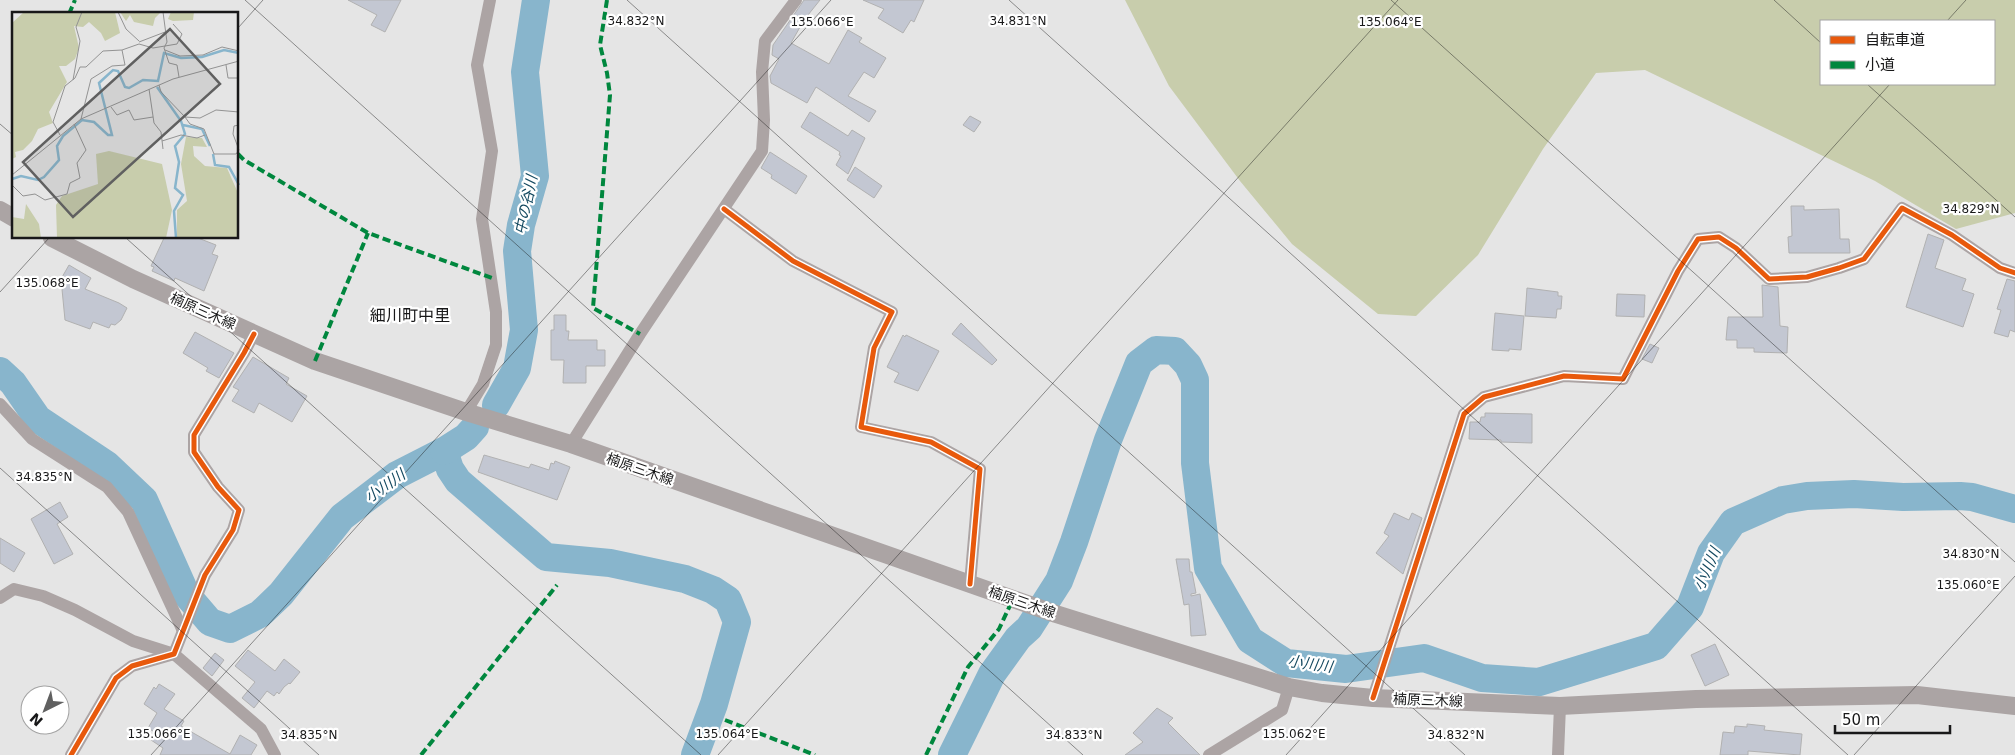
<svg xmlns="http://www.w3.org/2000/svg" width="2015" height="755" font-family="'DejaVu Sans','Noto Sans JP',sans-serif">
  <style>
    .forest { fill: #c8cdac; fill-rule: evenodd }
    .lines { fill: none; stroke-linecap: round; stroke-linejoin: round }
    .river { stroke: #88b5cc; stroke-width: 28 }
    .building { fill: #c3c7d2; stroke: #b1b1b1 }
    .minor { stroke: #aca4a4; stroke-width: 12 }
    .secondary { stroke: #aba4a4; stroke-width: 18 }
    .quiet { stroke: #00873e; stroke-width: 4; stroke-dasharray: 8 4; stroke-linecap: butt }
    .cycleway-casing { stroke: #fff; stroke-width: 8 }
    .cycleway { stroke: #e8590c; stroke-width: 5 }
    .ticks { fill: none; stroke: #181819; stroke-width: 1; stroke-opacity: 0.45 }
    .labels { text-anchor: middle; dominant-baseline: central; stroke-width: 4.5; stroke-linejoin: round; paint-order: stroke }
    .street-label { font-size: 14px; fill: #181819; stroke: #fff }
    .water-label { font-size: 15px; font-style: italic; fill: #144960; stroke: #fff }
    .quarter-label { font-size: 16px; fill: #181819; stroke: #fff }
    .inset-river { fill: none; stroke: #88b5cc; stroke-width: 2.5 }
    .inset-road { fill: none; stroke: #939393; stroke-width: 1 }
    .view { fill: #606060; fill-opacity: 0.15; stroke: #606060; stroke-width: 2.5 }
    .inset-edge { fill: none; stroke: #181819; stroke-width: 2.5 }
    .ticks-label { font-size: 12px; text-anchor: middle; fill: #181819; stroke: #fff; stroke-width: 4.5; stroke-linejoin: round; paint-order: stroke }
  </style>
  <rect width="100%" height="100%" fill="#e5e5e5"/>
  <path class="forest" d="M1125 0H2015V213L1956 229 1875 181 1645 70 1596 73 1543 149 1478 255 1416 316 1378 314 1292 244 1240 181 1169 86ZM1821 21H1994V84H1821Z"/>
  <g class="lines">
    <g class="river">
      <polyline points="0,371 13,383 38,419 107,465 144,500 186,594 210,622 230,629 260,614 281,594 342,517 397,475 444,451 450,469 458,481 546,557 610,563 685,579 713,590 728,600 737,622 714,704 695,755"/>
      <polyline points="496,405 517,368 524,330 517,251 521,225 535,176 525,72 536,0"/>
      <polyline points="444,451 466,437 475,427"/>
      <polyline points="952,755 992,674 1018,638 1029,628 1059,581 1074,542 1108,440 1139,363 1156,350 1175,351 1188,365 1195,380 1195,463 1208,568 1250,640 1286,663 1346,669 1424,658 1482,678 1539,682 1656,646 1690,607 1711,553 1733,522 1783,500 1807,496 1854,494 1903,497 1960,496 1972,497 2015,509"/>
    </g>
  </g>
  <g class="building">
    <polygon points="348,0 401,0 385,32 371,25 377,15"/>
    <polygon points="804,0 820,0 804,20 791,43 829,64 848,30 862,38 859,42 886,58 874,78 864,72 848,96 876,111 869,122 816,87 807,103 771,83 770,76 779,59 772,55 773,45"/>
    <polygon points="863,0 924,0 914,22 911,20 903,33 878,18 884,9"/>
    <polygon points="810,112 848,136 852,130 865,138 848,174 836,165 841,156 839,155 840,152 801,127"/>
    <polygon points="970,116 981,122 974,132 963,125"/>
    <polygon points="770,152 807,176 796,194 771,178 772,175 761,168"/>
    <polygon points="855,167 882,186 874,198 847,180"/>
    <polygon points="1791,206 1804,206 1804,210 1839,209 1840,239 1849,239 1850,253 1789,253 1788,237 1792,236"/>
    <polygon points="1928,234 1944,240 1935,268 1966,279 1962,290 1974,294 1963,327 1906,307"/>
    <polygon points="164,238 198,238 216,245 212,254 218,256 204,291 175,278 174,281 152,271 154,267 151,266"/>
    <polygon points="69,265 91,278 85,289 119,303 127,308 121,320 115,325 111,324 109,328 93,322 90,329 65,320 61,279"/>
    <polygon points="2007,279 2015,281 2015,332 2010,330 2008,337 1994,333 2001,310 1997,309"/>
    <polygon points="1762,285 1778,287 1780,326 1788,327 1787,353 1754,352 1754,348 1737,348 1737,340 1726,340 1728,317 1763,317"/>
    <polygon points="1527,288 1558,292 1558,296 1562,296 1561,309 1557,309 1556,318 1525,316"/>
    <polygon points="1617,294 1645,295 1644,317 1616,316"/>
    <polygon points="1495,313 1524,316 1521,350 1509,349 1509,351 1492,350"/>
    <polygon points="554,315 566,315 566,331 569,331 568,340 597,340 597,350 605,350 605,366 586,366 586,383 563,383 564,360 551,360 551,330 554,330"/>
    <polygon points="961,323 997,360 992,365 952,334"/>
    <polygon points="195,332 234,353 219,378 206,371 208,368 183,353"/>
    <polygon points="903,335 905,337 906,335 939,351 918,391 894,382 899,373 887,367"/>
    <polygon points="1650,344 1659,348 1652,363 1642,359"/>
    <polygon points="253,357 289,378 286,384 307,396 292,422 259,403 254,413 232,401 239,390 233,387"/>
    <polygon points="1485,413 1532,414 1532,443 1501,442 1501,440 1469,439 1470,422 1480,422 1481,417 1485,417"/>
    <polygon points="484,455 529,468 531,464 549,470 551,463 554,464 555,461 570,467 557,500 478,472"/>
    <polygon points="60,502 68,517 57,524 73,554 54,564 31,519"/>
    <polygon points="1394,513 1409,520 1412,513 1422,518 1403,574 1376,553 1389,536 1384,533"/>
    <polygon points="0,538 25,553 14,572 0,563"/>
    <polygon points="1176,559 1189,559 1190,572 1192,572 1196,593 1191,594 1191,596 1200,594 1206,635 1191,636 1189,604 1184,605"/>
    <polygon points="1715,644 1729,675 1705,686 1691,655"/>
    <polygon points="248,650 275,671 284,659 300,672 290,684 289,683 284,687 279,694 277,692 274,696 267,691 254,708 242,698 255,682 235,666"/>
    <polygon points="215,653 224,660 212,676 203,668"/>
    <polygon points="159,684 175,694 164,709 184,721 181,726 230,754 240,735 257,745 251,755 160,755 163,748 151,740 156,733 148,728 157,713 144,704 154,687 156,689"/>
    <polygon points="1157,708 1173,718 1168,723 1200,755 1125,755 1143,742 1133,733"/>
    <polygon points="1747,724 1765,726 1764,730 1802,734 1800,755 1748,751 1748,755 1720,755 1723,732 1734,733 1735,726 1747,727"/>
  </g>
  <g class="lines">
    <g class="minor">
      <polyline points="724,209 793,261 892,312 874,348 861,427 931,442 980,469 970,584"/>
      <polyline points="0,404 32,439 107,487 128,512 183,631"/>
      <polyline points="466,412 483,384 496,345 496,312 482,219 492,151 477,65 490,0"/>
      <polyline points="571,444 640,334 762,151 764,120 762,72 765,41 796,0"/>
      <polyline points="0,598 14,589 43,596 75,610 133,641 174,654 261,729 275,755"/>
      <polyline points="1373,698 1464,414 1484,397 1564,376 1623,379 1678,271 1698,239 1719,237 1736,248 1769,279 1807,277 1839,268 1864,259 1902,208 1952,235 2000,268 2015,273"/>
      <polyline points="71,755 116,678 132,666 174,654 205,575 233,530 239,510 218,487 194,452 194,435 244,353 254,334"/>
      <polyline points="1209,755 1282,710 1289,687"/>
      <polyline points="1558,755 1560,706"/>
    </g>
    <g class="secondary">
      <polyline points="0,210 14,218"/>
      <polyline points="52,238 133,279 315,361 466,412 571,444 1056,614 1289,687 1322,693 1373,698 1560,706 1696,699 1917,695 2015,706"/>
    </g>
    <g class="quiet">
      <polyline points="607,0 600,45 607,73 610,95 593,308 640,334"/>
      <polyline points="69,14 75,0"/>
      <polyline points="238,154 244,160 368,233 492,278"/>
      <polyline points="315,361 368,233"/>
      <polyline points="725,720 815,755"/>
      <polyline points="421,755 557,585"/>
      <polyline points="926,755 968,667 999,629 1013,599"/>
    </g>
    <defs>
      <g id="cycleway">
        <polyline points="724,209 793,261 892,312 874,348 861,427 931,442 980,469 970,584"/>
        <polyline points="1373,698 1464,414 1484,397 1564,376 1623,379 1678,271 1698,239 1719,237 1736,248 1769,279 1807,277 1839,268 1864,259 1902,208 1952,235 2000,268 2015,273"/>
        <polyline points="71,755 116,678 132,666 174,654 205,575 233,530 239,510 218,487 194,452 194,435 244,353 254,334"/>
      </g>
    </defs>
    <use href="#cycleway" class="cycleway-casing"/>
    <use href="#cycleway" class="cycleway"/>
  </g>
  <path class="ticks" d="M245 0 1083 755M627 0 1465 755M1009 0 1848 755M1391 0 2015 562M1774 0 1821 43M1947 21 1966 0M238 28 263 0M1867 84 2015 217M0 124 14 136M126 238 701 755M0 292 49 238M0 468 319 755M151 755 831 0M718 755 1398 0M1286 755 1890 84M1854 755 2015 576"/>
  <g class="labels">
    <g class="street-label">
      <text transform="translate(203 311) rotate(24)">楠原三木線</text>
      <text transform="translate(640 469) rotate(19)">楠原三木線</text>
      <text transform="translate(1022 602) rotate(19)">楠原三木線</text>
      <text transform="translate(1428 700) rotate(2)">楠原三木線</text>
    </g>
    <g class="water-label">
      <text transform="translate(526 205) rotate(-78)">中の谷川</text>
      <text transform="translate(385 486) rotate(-35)">小川川</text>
      <text transform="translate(1707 569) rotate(-66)">小川川</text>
      <text transform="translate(1310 664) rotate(8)">小川川</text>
    </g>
    <g class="quarter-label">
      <text x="410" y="315">細川町中里</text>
    </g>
  </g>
  <g transform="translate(12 12)">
    <rect width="226" height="226" fill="#e5e5e5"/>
    <path d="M12 0H103L108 21 93 29 89 21 77 10 71 15 62 14 67 36 63 47 54 54H47L55 70 37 100 41 111 26 117 20 129 11 138 3 140 4 145 0 147V11ZM108 0H148V1L143 6 141 14 122 10 118 3 114 9ZM159 0H182L181 8 161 9 156 7ZM174 125 190 126 195 135 181 134 182 144 193 154 215 156 226 181V226H165V198L175 189 169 152ZM97 139 150 152 160 198 154 226H45L44 193 50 184 86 172 84 142ZM14 192 27 212 29 226H0V205L12 207Z" fill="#c8cdac"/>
    <path class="inset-river" d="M145 75 169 109 173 122 163 134 167 150 163 176 171 183 162 199 164 226M171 113 190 117 198 134M201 142 203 153 217 155 227 173M0 167 9 164 26 168 32 165 47 148 45 134 51 124 70 108 82 110 96 123H100L87 71 101 58 106 59 113 75 117 76 131 68 146 69 152 41 169 46 190 45 212 38 227 41"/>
    <path class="inset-road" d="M106 0 114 17 127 29M151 0 155 30 152 36 157 51 165 53 167 65M127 30 153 20M110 38 127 32 141 36 165 32 170 22 161 12M153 38 168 44 191 43 210 35 227 39M214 53 216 66H227M61 68 68 29 64 15 70 0M147 73 149 80 173 105 188 106 204 98 227 100M137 77 142 111 149 120 151 137M99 95 105 103 117 98 122 108 141 105M173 105 178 112 192 117 202 142H224L227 138M227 113 222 114 221 122 227 138M48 123 41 110 53 74 63 66 68 55H74L91 39 110 38 113 53 100 54 79 67 69 107M150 129 169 123 185 126 193 123M0 163 69 107 161 67 227 49M0 173 11 184 23 182 33 188 55 182 58 171 68 166 65 151 74 138 62 112"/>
    <path class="view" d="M158 17 208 72 61 205 11 150Z"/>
    <rect width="226" height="226" class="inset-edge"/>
  </g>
  <g class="ticks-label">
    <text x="636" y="25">34.832°N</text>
    <text x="1018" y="25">34.831°N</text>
    <text x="822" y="26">135.066°E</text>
    <text x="1390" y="26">135.064°E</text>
    <text x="1971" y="213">34.829°N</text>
    <text x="47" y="287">135.068°E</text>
    <text x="44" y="481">34.835°N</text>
    <text x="1971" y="558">34.830°N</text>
    <text x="1968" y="589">135.060°E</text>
    <text x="159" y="738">135.066°E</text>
    <text x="727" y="738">135.064°E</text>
    <text x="1294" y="738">135.062°E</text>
    <text x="309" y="739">34.835°N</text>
    <text x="1074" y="739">34.833°N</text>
    <text x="1456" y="739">34.832°N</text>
  </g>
  <rect x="1820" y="20" width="175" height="65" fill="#ffffff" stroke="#a3a3a3"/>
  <rect x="1830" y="36" width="25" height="8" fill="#e8590c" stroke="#a3a3a3"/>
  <text x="1865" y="45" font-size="15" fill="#181819">自転車道</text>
  <rect x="1830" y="61" width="25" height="8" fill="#00873e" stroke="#a3a3a3"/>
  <text x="1865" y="70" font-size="15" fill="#181819">小道</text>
  <g transform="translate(45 710) rotate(222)"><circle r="24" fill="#ffffff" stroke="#a3a3a3"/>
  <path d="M0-4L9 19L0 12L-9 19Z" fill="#606060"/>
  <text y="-8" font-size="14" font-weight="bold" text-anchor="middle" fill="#181819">N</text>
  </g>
  <path d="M1835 725v8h115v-8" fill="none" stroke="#181819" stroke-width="2.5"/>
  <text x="1842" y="725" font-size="15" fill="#181819" stroke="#ffffff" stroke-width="4" paint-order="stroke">50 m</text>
</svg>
